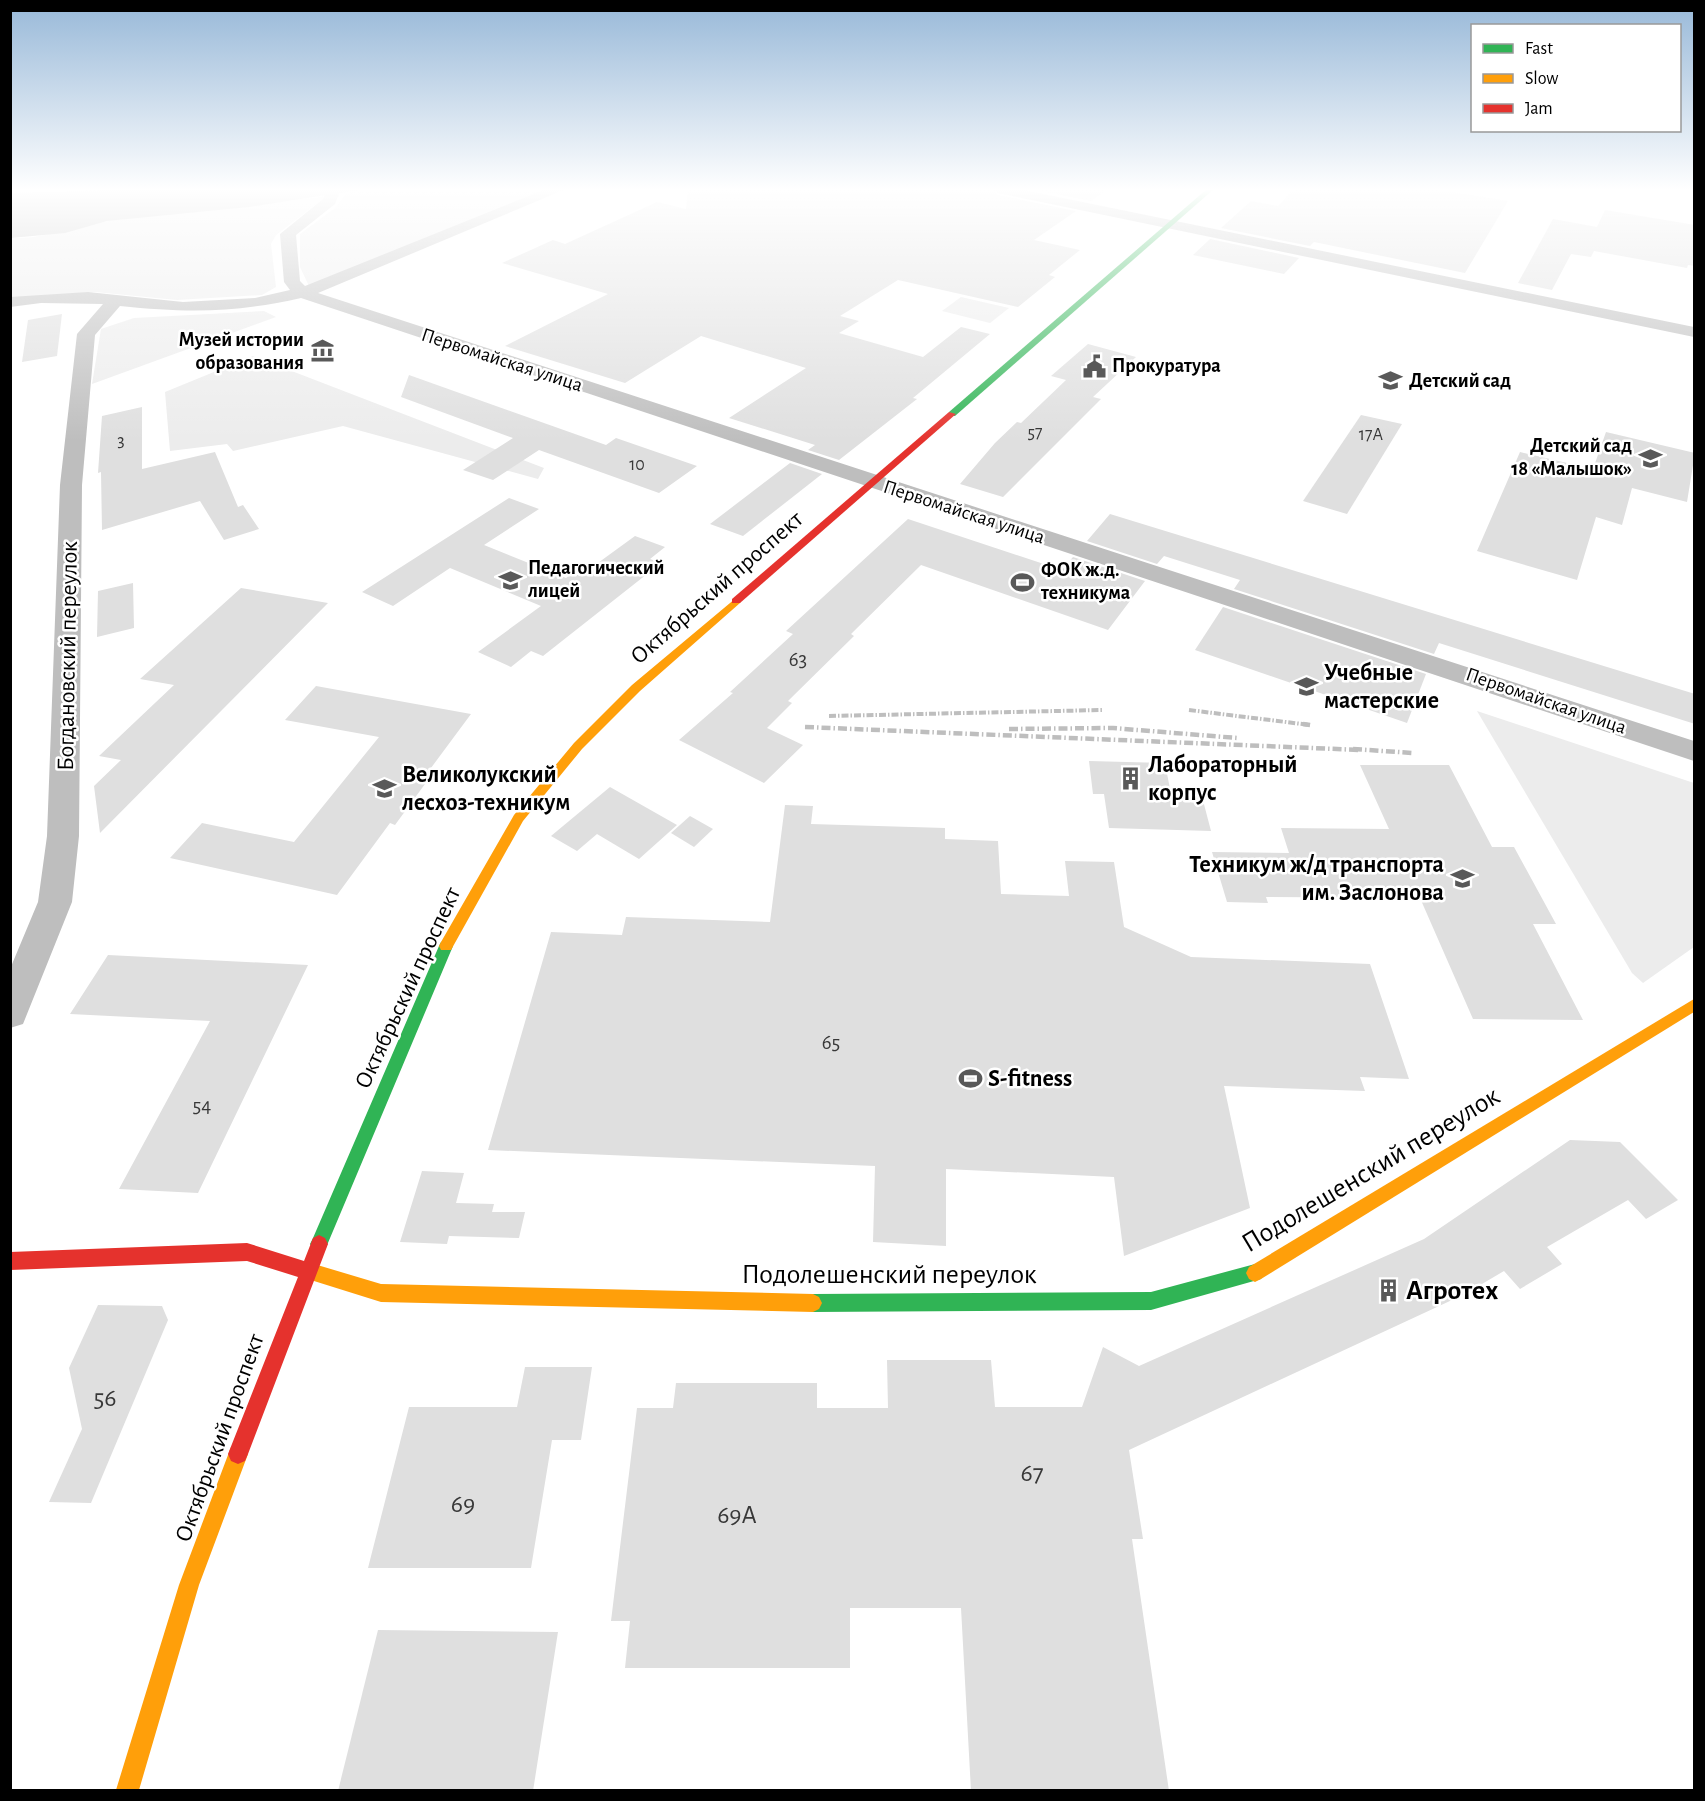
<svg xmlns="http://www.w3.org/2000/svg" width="1705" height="1801" font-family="'Alegreya Sans',sans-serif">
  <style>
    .green { fill: #ececec }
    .water { fill: #bfbfbf }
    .building { fill: #dfdfdf }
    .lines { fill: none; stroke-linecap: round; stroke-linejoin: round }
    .street { fill: #bebebe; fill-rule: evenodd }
    .fast { fill: #30b455; fill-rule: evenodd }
    .slow { fill: #ff9f0a; fill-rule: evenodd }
    .jam { fill: #e5322d; fill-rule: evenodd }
    .rail-far1 { stroke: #bebebe; stroke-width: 4; stroke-dasharray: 7 2 1.5 2; stroke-linecap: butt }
    .rail { stroke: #bebebe; stroke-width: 4.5; stroke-dasharray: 9 3 1.5 3; stroke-linecap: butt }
    .labels { text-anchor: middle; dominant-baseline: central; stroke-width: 5; stroke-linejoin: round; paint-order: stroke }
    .far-number-label { font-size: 18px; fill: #383838 }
    .far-poi-label { font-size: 20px; font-weight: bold; fill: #000; stroke: #fff; text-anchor: start }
    .far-street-label { font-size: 20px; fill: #000; stroke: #fff }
    .number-label { font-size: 21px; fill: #383838 }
    .street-label { font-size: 24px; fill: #000; stroke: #fff }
    .poi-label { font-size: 24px; font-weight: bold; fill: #000; stroke: #fff; text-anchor: start }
    .near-number-label { font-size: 26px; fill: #383838 }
    .near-street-label { font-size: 28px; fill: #000; stroke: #fff }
    .near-poi-label { font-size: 28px; font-weight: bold; fill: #000; stroke: #fff; text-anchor: start }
  </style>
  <rect width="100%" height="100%" fill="#fff"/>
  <g class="green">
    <polygon points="366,189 550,189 309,286 300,267 300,234 335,208 347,193"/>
    <path d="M327 196 276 235 271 244 276 287 262 295 177 300 95 292 11 298 10 238C47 239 75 226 109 221 182 211 255 206 327 196Z"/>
    <polygon points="961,297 1009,308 990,323 942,311"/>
    <polygon points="264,311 276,317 92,384 101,329 134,318"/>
    <polygon points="253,356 544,468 538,479 343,426 233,451 227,444 170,451 165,392"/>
    <polygon points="1477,711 1694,783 1694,947 1643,983 1632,973"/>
  </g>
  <polygon class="water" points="138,189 366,189 249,207 107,221 65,233 11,238 10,193"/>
  <g class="building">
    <polygon points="688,189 989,189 998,195 1076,211 1034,240 1080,250 1049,275 1055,277 1018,307 898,280 840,316 859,321 839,333 923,357 961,327 990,334 913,398 917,399 839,460 808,450 815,445 729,418 806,368 701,336 625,383 505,346 608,294 502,263 553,240 565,244 657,202 686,209"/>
    <polygon points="1031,189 1108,189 1091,201"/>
    <polygon points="1294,189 1433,189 1508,201 1465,273 1314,242 1310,246 1221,228 1251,201 1278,206"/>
    <polygon points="1605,210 1695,225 1695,266 1688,265 1687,268 1594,251 1591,257 1571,254 1552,290 1518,283 1553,219 1597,227"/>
    <polygon points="1210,239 1299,258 1284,274 1193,255"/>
    <polygon points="62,314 57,356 22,362 28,320"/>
    <polygon points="1088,344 1136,357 1093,397 1101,399 1003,497 960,484 995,443 1017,422 1021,423 1066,380 1051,376"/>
    <polygon points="409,375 606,445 616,438 697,466 659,493 539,450 493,480 463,470 513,438 401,397"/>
    <polygon points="142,407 142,469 215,452 238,507 243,505 259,529 224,540 200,501 102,530 101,472 98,473 102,416"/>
    <polygon points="1361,415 1402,424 1347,514 1303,501"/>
    <polygon points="1606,432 1695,453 1687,502 1632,488 1622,525 1596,517 1577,580 1477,551 1520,452 1593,469"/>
    <polygon points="790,463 822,474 743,536 710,524"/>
    <polygon points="509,498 539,509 484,545 566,578 573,573 580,576 635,536 665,547 650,559 661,563 543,656 531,651 511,667 478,652 541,606 450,568 393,606 362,592"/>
    <polygon points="1110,514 1695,694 1695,724 1439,643 1434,654 1234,589 1240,580 1164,556 1157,564 1087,541"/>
    <polygon points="908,519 1062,570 1073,557 1145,581 1108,630 921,565 851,634 854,636 788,701 792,703 767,728 803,745 764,783 679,740 733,693 730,692 793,634 786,631"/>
    <polygon points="133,583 134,628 97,637 98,591"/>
    <polygon points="241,588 328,603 100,833 94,786 121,760 99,756 174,685 140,679"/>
    <polygon points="1223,607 1426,674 1407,723 1195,650"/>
    <polygon points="316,686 471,714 428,772 433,773 395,825 390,823 337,895 170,858 202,823 294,842 379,737 285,720"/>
    <polygon points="1089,761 1165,763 1170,789 1200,789 1211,831 1109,828 1104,794 1093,794"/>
    <polygon points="1360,765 1449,765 1492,847 1514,847 1556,924 1533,924 1583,1020 1473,1019 1420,898 1266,897 1268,903 1227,902 1212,852 1289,853 1281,828 1389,829"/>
    <polygon points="610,787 677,825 639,859 597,834 577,851 551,836"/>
    <polygon points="785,805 813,806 811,824 945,828 945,839 998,841 1001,894 1069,896 1065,861 1114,862 1124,927 1191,957 1370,964 1409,1079 1360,1077 1365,1091 1224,1086 1250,1208 1124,1256 1114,1177 946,1169 946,1246 873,1242 875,1166 488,1150 551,932 622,935 626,917 770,922"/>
    <polygon points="690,816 713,829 694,847 671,833"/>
    <polygon points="108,955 308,965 198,1193 119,1189 210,1021 70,1014"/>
    <polygon points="1570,1140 1620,1142 1678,1200 1646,1219 1628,1200 1547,1247 1562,1264 1520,1289 1504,1271 1465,1294 1129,1450 1143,1539 1132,1539 1169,1791 971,1791 961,1608 850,1608 850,1668 625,1668 630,1621 611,1621 637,1408 673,1408 676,1383 817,1383 817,1408 888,1408 887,1360 991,1360 995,1407 1082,1407 1103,1347 1139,1366 1424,1239"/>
    <polygon points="422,1171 464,1173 456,1203 494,1204 492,1212 525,1212 519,1238 449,1236 447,1244 400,1242"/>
    <polygon points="98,1305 162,1306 168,1320 91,1503 49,1502 82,1429 69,1368"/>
    <polygon points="525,1367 592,1367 581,1440 552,1440 531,1568 368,1568 409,1407 517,1407"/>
    <polygon points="378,1630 558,1632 533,1791 338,1791"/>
  </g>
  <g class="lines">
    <g class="street">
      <path d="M327 189H341L335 204 296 235 300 281 305 286 546 189H566L318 293 1694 741V761L301 298C235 313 188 313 120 306L95 335 82 485 79 836 72 902 23 1024 10 1028V969L38 902 47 836 60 485 77 334 103 304 41 303 10 307V297L88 292 183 302 255 298 290 290 284 282 280 234 323 199Z"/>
      <polygon points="991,189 1019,189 1694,327 1694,337 998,193"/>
    </g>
    <g class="fast">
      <polygon points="1207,189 1214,189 955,416 949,416 949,412"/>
      <polygon points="446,940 451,942 453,946 325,1250 319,1253 313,1250 310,1244 313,1238 439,946 441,942"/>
      <polygon points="1255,1264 1261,1267 1264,1273 1261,1279 1151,1310 813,1312 807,1309 804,1303 807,1297 813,1294 1151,1292"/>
    </g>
    <g class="slow">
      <polygon points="736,598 741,601 740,603 640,691 582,749 523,821 451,950 441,950 439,946 441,942 514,815 574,743 632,685"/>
      <polygon points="1694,999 1694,1012 1261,1279 1255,1282 1249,1279 1246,1273 1249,1267"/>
      <polygon points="304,1261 381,1284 813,1294 819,1297 822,1303 819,1309 813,1312 381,1302 298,1276 295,1270 298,1264"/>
      <polygon points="238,1444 245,1447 248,1454 199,1585 139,1790 116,1790 179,1585 231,1447"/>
    </g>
    <g class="jam">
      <polygon points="949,412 956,414 740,603 732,603 732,599"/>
      <polygon points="319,1235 325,1238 328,1244 248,1454 245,1461 238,1464 231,1461 228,1454 298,1277 247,1261 10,1270 10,1252 247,1243 304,1261 313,1238"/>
    </g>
    <g class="rail-far1">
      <polyline points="1189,710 1310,725"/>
      <polyline points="829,716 1102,710"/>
    </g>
    <g class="rail">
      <polyline points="1303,724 1310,725"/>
      <polyline points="805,727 1361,750"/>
      <polyline points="1009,729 1113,728 1237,738"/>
      <polyline points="1353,749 1413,753"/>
    </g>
  </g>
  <linearGradient id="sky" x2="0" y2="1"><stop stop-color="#97b8d8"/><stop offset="0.43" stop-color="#fff"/><stop offset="1" stop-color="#fff" stop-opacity="0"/></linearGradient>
  <rect width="1705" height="441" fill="url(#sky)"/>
  <defs>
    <symbol id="museum-bare" viewBox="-9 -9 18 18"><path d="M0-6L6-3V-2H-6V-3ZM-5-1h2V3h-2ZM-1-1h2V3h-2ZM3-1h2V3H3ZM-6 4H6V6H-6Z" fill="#595959" stroke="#fff" stroke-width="2.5" paint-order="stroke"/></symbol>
    <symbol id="civic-bare" viewBox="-9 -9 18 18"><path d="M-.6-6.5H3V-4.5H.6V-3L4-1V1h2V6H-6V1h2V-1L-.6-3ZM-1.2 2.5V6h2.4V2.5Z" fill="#595959" stroke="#fff" stroke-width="2.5" paint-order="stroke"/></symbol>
    <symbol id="school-bare" viewBox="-9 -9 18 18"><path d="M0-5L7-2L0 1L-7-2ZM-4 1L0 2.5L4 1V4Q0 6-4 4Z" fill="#595959" stroke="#fff" stroke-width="2.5" paint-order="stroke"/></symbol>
    <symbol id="stadium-bare" viewBox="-9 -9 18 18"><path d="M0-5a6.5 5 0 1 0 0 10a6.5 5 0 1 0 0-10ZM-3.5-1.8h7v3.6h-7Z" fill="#595959" stroke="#fff" stroke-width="2.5" paint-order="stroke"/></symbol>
    <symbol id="university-bare" viewBox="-9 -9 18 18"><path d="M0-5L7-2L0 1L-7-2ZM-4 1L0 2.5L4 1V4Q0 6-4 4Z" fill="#595959" stroke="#fff" stroke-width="2.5" paint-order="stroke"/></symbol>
    <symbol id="building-bare" viewBox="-9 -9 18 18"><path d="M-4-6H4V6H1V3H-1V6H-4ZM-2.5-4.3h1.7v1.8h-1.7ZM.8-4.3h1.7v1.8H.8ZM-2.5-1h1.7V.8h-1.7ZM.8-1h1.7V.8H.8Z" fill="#595959" stroke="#fff" stroke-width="2.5" paint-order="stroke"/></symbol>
  </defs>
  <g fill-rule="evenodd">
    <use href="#museum-bare" x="306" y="334" width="33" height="33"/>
    <use href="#civic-bare" x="1078" y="350" width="33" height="33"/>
    <use href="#school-bare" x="1374" y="364" width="33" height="33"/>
    <use href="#school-bare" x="1634" y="442" width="33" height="33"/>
    <use href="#school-bare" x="494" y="564" width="33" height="33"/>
    <use href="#stadium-bare" x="1006" y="566" width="33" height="33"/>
    <use href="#university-bare" x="1290" y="670" width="33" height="33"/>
    <use href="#building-bare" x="1114" y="762" width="33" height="33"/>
    <use href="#university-bare" x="368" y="772" width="33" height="33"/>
    <use href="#university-bare" x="1446" y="862" width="33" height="33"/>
    <use href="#stadium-bare" x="954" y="1062" width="33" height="33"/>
    <use href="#building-bare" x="1372" y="1274" width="33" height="33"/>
  </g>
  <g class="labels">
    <g class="far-number-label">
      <text x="1035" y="433">57</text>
      <text x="1371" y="435">17А</text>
      <text x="121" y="441">3</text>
      <text x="637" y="465">10</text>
    </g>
    <g class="far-poi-label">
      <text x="304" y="340" text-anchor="end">Музей истории<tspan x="304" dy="23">образования</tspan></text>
      <text x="1112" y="366">Прокуратура</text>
      <text x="1409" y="381">Детский сад</text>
      <text x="1632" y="446" text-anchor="end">Детский сад<tspan x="1632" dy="23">18 «Малышок»</tspan></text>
      <text x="528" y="568">Педагогический<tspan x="528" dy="23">лицей</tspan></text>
      <text x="1041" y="570">ФОК ж.д.<tspan x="1041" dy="23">техникума</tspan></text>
    </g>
    <g class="far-street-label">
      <text transform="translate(502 360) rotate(18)">Первомайская улица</text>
      <text transform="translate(964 512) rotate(18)">Первомайская улица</text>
      <text transform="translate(1546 701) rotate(19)">Первомайская улица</text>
    </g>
    <g class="number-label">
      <text x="798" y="659">63</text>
      <text x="831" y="1042">65</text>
      <text x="202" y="1105">54</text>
    </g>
    <g class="street-label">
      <text transform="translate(717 588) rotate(-41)">Октябрьский проспект</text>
      <text transform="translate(68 656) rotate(-89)">Богдановский переулок</text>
      <text transform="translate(408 988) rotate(-65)">Октябрьский проспект</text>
      <text transform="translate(220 1438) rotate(-70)">Октябрьский проспект</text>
    </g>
    <g class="poi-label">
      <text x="1324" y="673">Учебные<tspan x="1324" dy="28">мастерские</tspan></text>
      <text x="1148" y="765">Лабораторный<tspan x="1148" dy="28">корпус</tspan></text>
      <text x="402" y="775">Великолукский<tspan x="402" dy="28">лесхоз-техникум</tspan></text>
      <text x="1444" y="865" text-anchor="end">Техникум ж/д транспорта<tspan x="1444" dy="28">им. Заслонова</tspan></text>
      <text x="988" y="1079">S-fitness</text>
    </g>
    <g class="near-number-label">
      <text x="105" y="1398">56</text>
      <text x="1032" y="1473">67</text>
      <text x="463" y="1504">69</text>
      <text x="737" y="1515">69А</text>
    </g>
    <g class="near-street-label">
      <text transform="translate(1371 1170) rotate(-31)">Подолешенский переулок</text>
      <text x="889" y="1275">Подолешенский переулок</text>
    </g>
    <g class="near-poi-label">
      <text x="1406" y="1291">Агротех</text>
    </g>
  </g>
  <rect width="1705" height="1801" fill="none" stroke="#000000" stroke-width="24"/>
  <rect x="1471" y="24" width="210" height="108" fill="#ffffff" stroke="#999999" stroke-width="1.5"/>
  <rect x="1483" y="44" width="30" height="9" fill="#30b455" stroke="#999999" stroke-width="1.5"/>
  <text x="1525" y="54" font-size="18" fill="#000000">Fast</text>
  <rect x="1483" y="74" width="30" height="9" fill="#ff9f0a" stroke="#999999" stroke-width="1.5"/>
  <text x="1525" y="84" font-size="18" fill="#000000">Slow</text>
  <rect x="1483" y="104" width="30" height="9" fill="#e5322d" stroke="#999999" stroke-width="1.5"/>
  <text x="1525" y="114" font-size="18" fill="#000000">Jam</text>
</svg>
